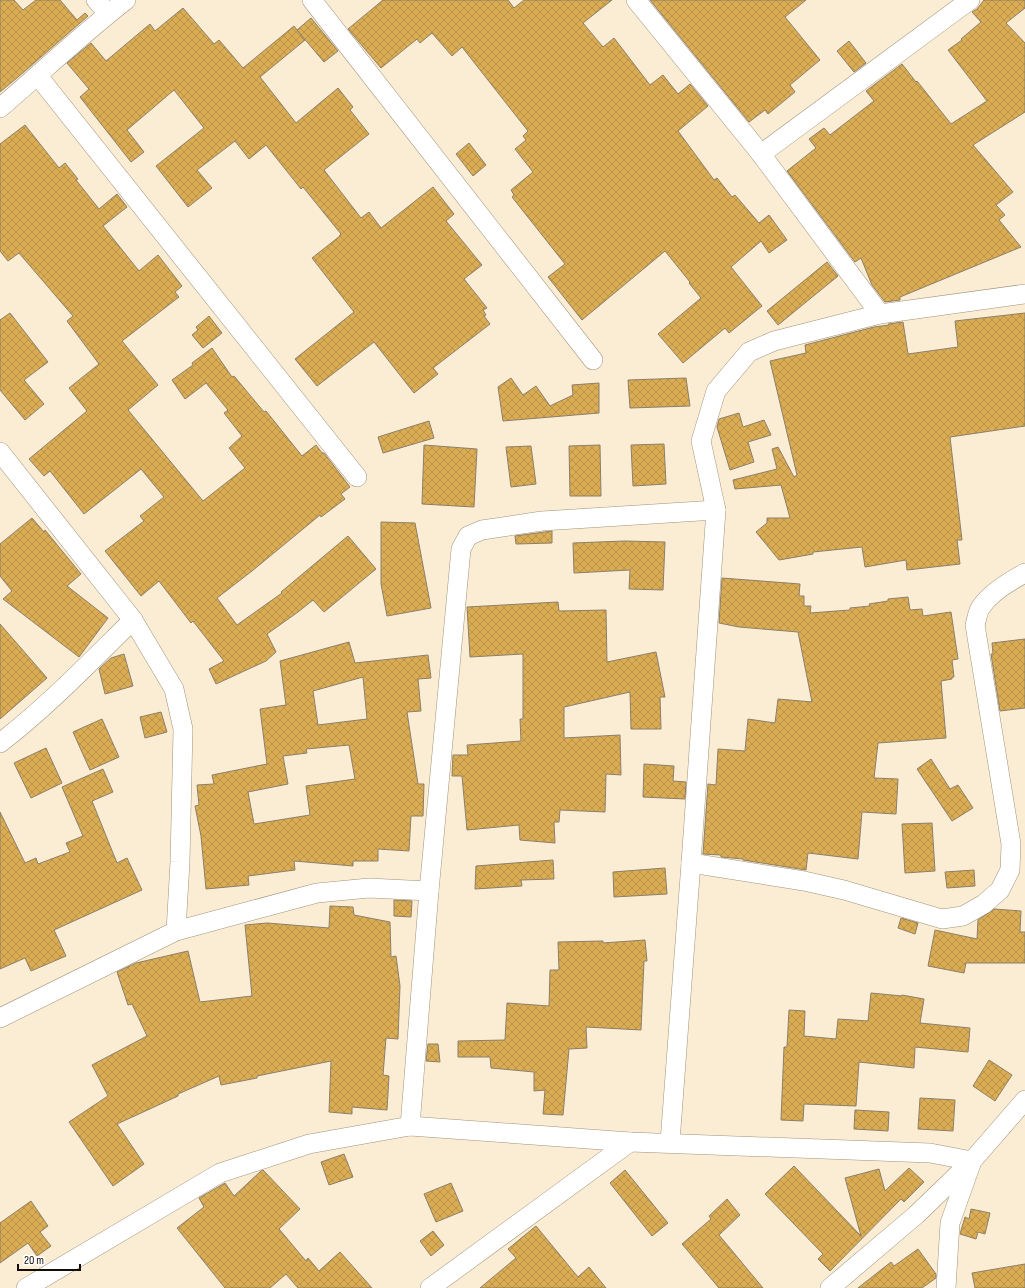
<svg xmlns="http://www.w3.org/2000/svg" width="1025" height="1288" font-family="'Sofia Sans Condensed',sans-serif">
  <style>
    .building { fill: url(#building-cross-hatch); stroke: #8c7f69; fill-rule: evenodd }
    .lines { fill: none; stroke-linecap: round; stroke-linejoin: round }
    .minor-casing { stroke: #a0937b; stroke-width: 20 }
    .minor { stroke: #fff; stroke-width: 19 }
  </style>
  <defs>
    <pattern id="building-cross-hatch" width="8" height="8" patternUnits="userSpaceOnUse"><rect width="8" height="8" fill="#daac54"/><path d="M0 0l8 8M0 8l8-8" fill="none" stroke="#ba9348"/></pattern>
  </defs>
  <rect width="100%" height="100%" fill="#fbedd3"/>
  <g class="building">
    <polygon points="0,0 14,0 23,10 36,0 60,0 77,20 85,13 88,16 18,77 0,92"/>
    <polygon points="383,0 508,0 514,8 524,0 612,0 583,23 603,47 614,38 650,85 663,75 678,94 690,84 708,106 678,131 714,180 717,178 732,197 735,195 759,223 769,215 787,240 769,253 761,241 731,267 762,306 729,333 725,328 683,363 658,334 701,298 689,283 690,282 665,251 582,320 548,277 565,264 512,197 514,195 511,190 533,172 515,149 526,140 523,136 528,131 462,47 452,56 432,33 420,43 417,39 381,68 348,29"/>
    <polygon points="650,0 806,0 785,17 820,60 790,85 795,92 768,114 765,110 749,122"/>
    <polygon points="984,0 1025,0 1025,8 1006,23 1025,43 1025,112 973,145 1013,192 996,205 1005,215 999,220 1021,247 900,297 900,300 885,302 872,285 861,258 855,262 787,171 816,148 809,139 824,128 830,135 874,101 866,91 902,64 916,82 917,81 951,124 987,101 948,50 962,40 961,39 981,22 972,12 977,9"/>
    <polygon points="183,8 214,44 219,40 243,68 294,26 305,40 260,77 296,123 338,88 353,107 350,110 369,134 324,170 361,218 369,212 381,228 433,187 454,214 446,221 482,265 464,279 487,308 483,310 486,315 484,316 490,324 433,368 438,374 414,393 374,342 317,386 295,359 354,312 312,258 340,236 339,236 341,234 303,187 301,189 266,145 249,159 235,141 197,170 212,188 188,207 156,166 204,128 174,90 127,130 144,152 131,162 80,97 89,89 67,63 91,43 106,61 150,24 155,31"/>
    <polygon points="311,18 338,51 324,62 297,30"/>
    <polygon points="849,41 866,63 854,72 837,51"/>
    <polygon points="25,125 59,168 65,163 78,179 76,180 99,209 117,194 127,207 103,226 139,271 158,255 182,286 175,292 179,297 122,341 158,385 128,410 203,501 245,468 229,448 242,436 224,413 228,410 206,383 185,399 172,380 193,365 192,363 212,348 232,377 234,376 264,412 266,411 302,456 316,445 322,453 324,453 350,487 341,494 345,499 321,517 320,515 252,571 217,598 237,625 282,593 281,592 348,536 376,569 324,612 313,600 298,612 267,634 276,652 266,661 216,684 209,669 224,661 193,621 191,623 159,581 141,596 105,551 144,521 140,516 164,497 141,469 84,514 50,471 44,476 29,459 87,411 69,388 99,364 67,321 73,316 19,253 8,261 0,251 0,144"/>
    <polygon points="469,143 486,165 473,176 456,154"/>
    <polygon points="827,262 838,276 778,325 767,311"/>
    <polygon points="10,313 48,362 24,380 44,404 25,420 0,390 0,320"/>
    <polygon points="1025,313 1025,426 950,437 962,540 957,540 960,564 907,570 906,560 865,567 862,547 813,552 813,554 779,560 756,532 767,523 767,518 790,518 781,485 735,489 733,480 777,469 772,449 778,447 794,477 797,475 770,361 806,353 805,345 874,327 889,325 888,324 903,322 908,354 958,347 955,321"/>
    <polygon points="209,316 222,333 203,348 192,335 198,330 196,327"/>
    <polygon points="511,378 523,395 536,386 550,406 573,395 572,385 599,383 599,413 503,421 498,387"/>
    <polygon points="686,378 690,406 630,408 628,380"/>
    <polygon points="739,413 743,427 764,420 771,435 748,442 754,462 730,470 717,427 719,419"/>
    <polygon points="429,421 434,438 383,453 378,437"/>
    <polygon points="664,444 666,484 633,486 631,445"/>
    <polygon points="424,445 477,449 474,507 422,504"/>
    <polygon points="600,445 601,496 570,496 569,446"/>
    <polygon points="531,446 536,484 511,487 506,447"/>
    <polygon points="32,518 44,532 45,530 81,574 67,586 108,618 79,657 3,599 12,591 0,576 0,544"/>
    <polygon points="381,522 415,523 431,608 387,616 381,584"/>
    <polygon points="552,531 552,543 516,544 515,536"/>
    <polygon points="625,541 665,542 663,590 629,589 630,570 574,573 573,543"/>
    <polygon points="722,578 800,584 799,596 804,596 804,606 811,606 810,613 850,610 850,608 870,606 869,604 888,601 888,599 908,597 910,610 922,609 923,616 951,612 958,659 952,660 954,677 952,677 952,679 941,681 946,738 878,743 874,778 898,779 896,814 862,812 858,859 808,853 806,870 743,860 743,859 721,857 721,855 703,854 708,784 716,785 718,749 745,751 748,719 775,723 778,699 812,702 798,632 739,627 719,623"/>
    <polygon points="558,602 559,611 606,610 607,662 656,652 665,697 660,697 661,729 631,729 630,692 564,707 564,738 620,735 621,775 606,774 605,812 560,810 559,822 554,822 555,843 520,840 519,825 467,830 462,776 452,776 453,755 468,755 467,745 521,741 520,719 523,719 523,654 470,657 467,607"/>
    <polygon points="0,624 47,678 0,719"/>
    <polygon points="1025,639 1025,708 1000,711 991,654 993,654 992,643"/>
    <path d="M349 642 355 663 428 655 431 678 418 679 421 711 407 712 418 784H424L423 816H411L409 851 378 849V861H353V866L294 861 295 870 248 876 249 885 206 889 201 836 195 806 199 805 197 785 214 784 212 775 267 764 260 709 286 705 280 661ZM363 677 367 719 318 725 313 691ZM349 745 355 779 306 786 310 815 254 824 248 792 288 784 283 756 307 753 306 749Z"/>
    <polygon points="124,654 133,686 105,694 99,669 111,658"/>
    <polygon points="161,712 167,732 145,738 140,717"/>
    <polygon points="102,719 119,757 90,770 73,732"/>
    <polygon points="46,748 62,783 31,798 14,763"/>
    <polygon points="931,759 950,789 958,785 973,808 952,821 917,769"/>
    <polygon points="644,764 674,766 673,781 686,782 685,799 643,797"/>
    <polygon points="103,769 113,792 92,801 117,863 127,858 142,890 54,930 66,956 31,971 25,958 0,969 0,812 25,863 36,858 38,864 70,852 66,843 83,836 62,787"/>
    <polygon points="932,823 935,871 905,873 902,824"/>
    <polygon points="553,860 554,879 521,880 522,886 475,889 476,866"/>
    <polygon points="665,868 667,894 614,897 613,872"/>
    <polygon points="974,870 975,886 947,888 945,872"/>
    <polygon points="394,900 412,901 411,917 394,916"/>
    <polygon points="330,906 353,907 354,915 390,922 391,957 396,956 400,986 398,1039 386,1038 383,1075 389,1076 387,1110 352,1107 352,1114 329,1112 331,1061 257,1076 257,1078 221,1085 219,1076 178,1094 178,1096 117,1124 144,1164 113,1186 69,1122 108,1096 92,1065 147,1036 132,1004 128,1005 117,972 136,963 188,951 200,1002 252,996 245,925 267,923 329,928"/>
    <polygon points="994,909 1021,911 1020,932 1025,932 1025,963 966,963 964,973 928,966 935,930 977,939 978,920"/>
    <polygon points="901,918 918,923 915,934 898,928"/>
    <polygon points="645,940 647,961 644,961 641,1030 586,1027 587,1048 569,1049 563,1115 543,1114 545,1090 534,1091 534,1072 491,1068 490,1057 458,1057 458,1041 505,1040 507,1003 549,1006 550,970 559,970 558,942 603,941 603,943"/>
    <polygon points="871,993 902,996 902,995 924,999 920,1023 970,1028 968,1052 915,1047 914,1068 859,1062 856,1106 804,1104 803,1121 781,1120 784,1047 787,1047 789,1010 805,1011 804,1036 836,1039 838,1019 868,1021"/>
    <polygon points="428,1044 438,1044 440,1062 426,1061"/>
    <polygon points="989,1060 1012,1075 995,1101 973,1086"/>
    <polygon points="920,1098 955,1100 953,1131 918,1129"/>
    <polygon points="855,1110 889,1112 888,1131 854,1129"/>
    <polygon points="344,1154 353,1177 329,1185 321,1162"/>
    <polygon points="794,1166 861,1236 845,1178 879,1169 885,1191 909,1168 924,1182 904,1202 901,1199 830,1271 818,1259 823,1254 765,1194"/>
    <polygon points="263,1170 300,1209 279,1229 306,1261 308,1258 319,1271 340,1252 372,1288 298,1288 286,1274 270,1288 225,1288 177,1228 204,1207 199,1198 225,1183 234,1196 261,1171"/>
    <polygon points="625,1170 668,1223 652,1236 610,1183"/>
    <polygon points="451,1183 463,1211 436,1222 424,1194"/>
    <polygon points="727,1199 740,1215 719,1235 763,1288 719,1288 682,1244 711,1219 709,1216"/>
    <polygon points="31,1201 48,1226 40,1232 51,1246 37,1256 28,1243 0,1263 0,1223"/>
    <polygon points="971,1209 990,1213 985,1234 978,1232 976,1239 960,1234 965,1217 969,1219"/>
    <polygon points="536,1226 578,1277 589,1267 606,1288 480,1288 516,1258 508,1249"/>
    <polygon points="433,1231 444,1245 431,1256 420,1241"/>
    <polygon points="918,1249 936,1274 936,1278 922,1288 858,1288 891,1262 894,1266"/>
    <polygon points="1025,1264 1025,1288 975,1288 972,1273"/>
  </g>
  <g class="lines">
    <defs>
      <g id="minor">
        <polyline points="96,0 108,13"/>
        <polyline points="312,0 593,360"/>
        <polyline points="636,0 761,154 880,314"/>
        <polyline points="38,76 357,477"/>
        <path d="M0 108C42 72 82 34 126 0"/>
        <polyline points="761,154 970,0"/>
        <polyline points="0,452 133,620 174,689 183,729 180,862 176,931"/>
        <path d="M0 743C48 706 90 662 133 620"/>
        <path d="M691 863 804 881 844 890 942 919 963 916 984 904 1000 890 1010 870 1011 844 975 625C977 620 977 612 981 607 990 593 1010 581 1025 573"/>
        <polyline points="0,1018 176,931 317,893 369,888 429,891"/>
        <polyline points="410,1126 429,891 461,549 468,536 482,530 542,521 716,510"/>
        <polyline points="670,1142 691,863 716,510 701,441 716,391 749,352 774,341 880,314 1025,294"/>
        <polyline points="26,1288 220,1173 309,1144 410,1126 630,1142 930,1153 972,1161 950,1223 946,1288"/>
        <polyline points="430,1288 630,1142"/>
        <polyline points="830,1288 916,1215 972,1161 1025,1100"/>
      </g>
    </defs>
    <use href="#minor" class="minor-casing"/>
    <use href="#minor" class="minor"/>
  </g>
  <path d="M18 1264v6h62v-6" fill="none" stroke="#110c05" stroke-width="2"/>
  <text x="24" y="1264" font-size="12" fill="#110c05" stroke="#ffffff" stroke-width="3" paint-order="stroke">20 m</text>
</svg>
